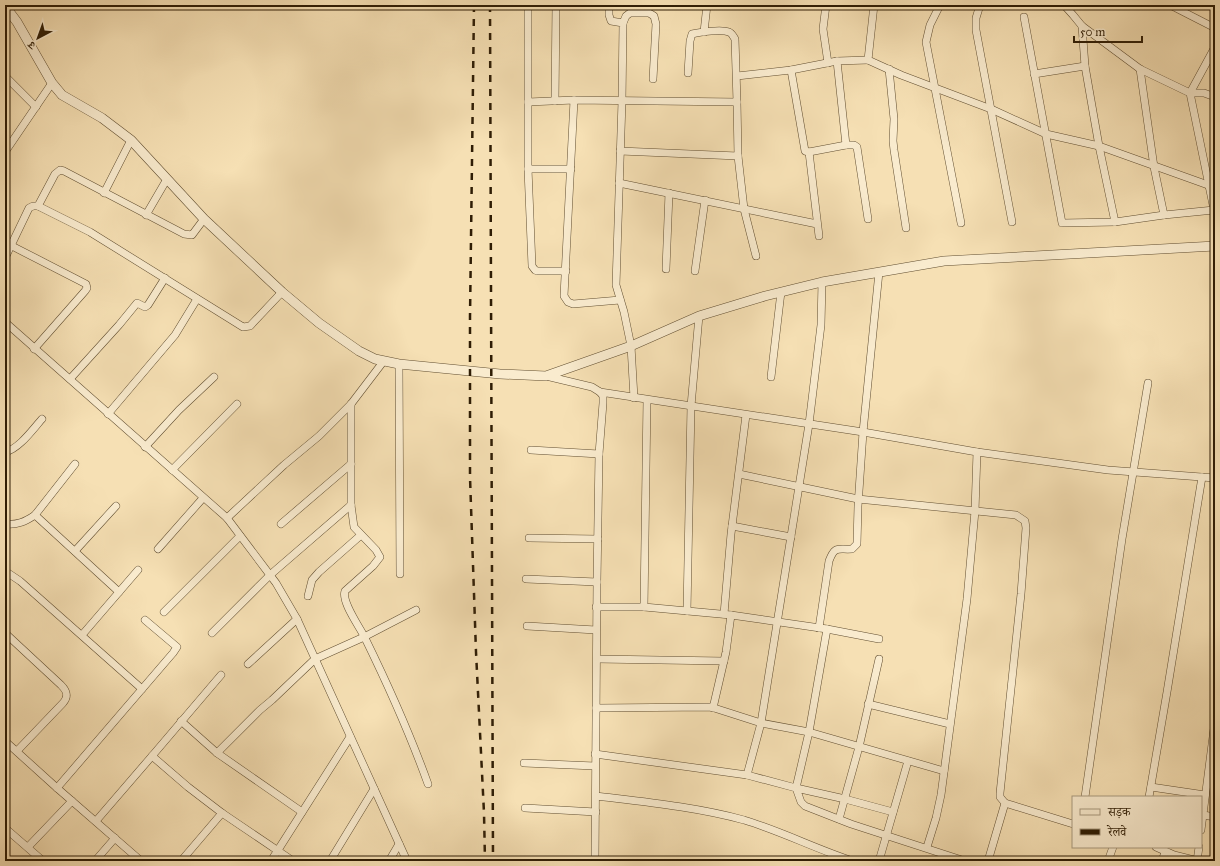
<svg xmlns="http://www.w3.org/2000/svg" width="1220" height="866" font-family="'IM FELL Great Primer','Noto Serif Devanagari',serif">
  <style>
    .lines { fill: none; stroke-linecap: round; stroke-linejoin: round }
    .minor-casing { stroke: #614e31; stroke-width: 8 }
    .tertiary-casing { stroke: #614e31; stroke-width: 10 }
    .minor { stroke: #f9ebce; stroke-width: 7 }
    .tertiary { stroke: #f9ebce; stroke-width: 9 }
    .rail { stroke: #2f1d05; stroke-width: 2.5; stroke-dasharray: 7 7; stroke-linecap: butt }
  </style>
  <rect width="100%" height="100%" fill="#f6e0b4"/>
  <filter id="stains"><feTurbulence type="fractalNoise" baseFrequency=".005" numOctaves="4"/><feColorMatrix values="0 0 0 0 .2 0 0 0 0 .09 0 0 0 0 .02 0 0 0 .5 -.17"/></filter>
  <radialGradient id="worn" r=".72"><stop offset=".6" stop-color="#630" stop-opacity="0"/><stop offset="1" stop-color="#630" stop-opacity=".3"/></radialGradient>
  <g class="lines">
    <defs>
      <g id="minor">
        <polyline points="528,5 528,169 532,266 535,270 537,271 566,271"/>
        <polyline points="609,5 609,15 611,21 623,23 622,101 616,285 624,312 631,346 634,398"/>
        <polyline points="826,5 823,29 828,63"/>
        <polyline points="874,5 868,60 901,75 991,109 1046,134 1099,146 1208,185"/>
        <polyline points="940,5 930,25 926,42 961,223"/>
        <polyline points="980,5 976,18 976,30 1012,222"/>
        <polyline points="1064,5 1073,15 1082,26"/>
        <polyline points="1170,5 1215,28"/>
        <polyline points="1024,17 1062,223 1115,222 1164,215"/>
        <polyline points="623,23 626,16 630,13 649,13 654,16 656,24 653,79"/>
        <polyline points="704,32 707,5"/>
        <polyline points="1215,47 1190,93 1214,210 1215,210"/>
        <polyline points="837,61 846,145 854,145 857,147 868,219"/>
        <polyline points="889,69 894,119 893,141 894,150 906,228"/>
        <polyline points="1140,69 1154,167 1164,215 1214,210"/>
        <polyline points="791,70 805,151 809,152 846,145"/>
        <polyline points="1034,74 1085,66"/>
        <polyline points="5,76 36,107"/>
        <polyline points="737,76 791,70 837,61 868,60"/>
        <polyline points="574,100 564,296 568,302 573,304 620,300"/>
        <polyline points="555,101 556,5"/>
        <path d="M528 102 574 100 737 102 735 39C733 36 732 33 729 32 722 29 700 32 692 34L690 41 688 73"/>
        <polyline points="737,102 738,156 744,209 756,256"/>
        <polyline points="620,151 738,156"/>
        <polyline points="5,152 52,83"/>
        <polyline points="809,152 819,236"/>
        <polyline points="528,169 571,169"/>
        <polyline points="619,183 817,224"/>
        <polyline points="104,193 131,140"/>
        <polyline points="38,206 55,174 60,170 64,171 184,234 192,235 204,219"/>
        <polyline points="146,215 167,179"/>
        <polyline points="1115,222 1099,146 1085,66 1082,26 1140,69 1190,93 1204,93 1215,97"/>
        <polyline points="10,245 86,284 87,288 85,291 34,349"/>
        <polyline points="5,258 29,208 33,206 38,206 90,232 243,327 250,326 282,292"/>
        <polyline points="666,269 669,193"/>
        <polyline points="695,271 705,200"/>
        <polyline points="5,322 227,518 276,583 297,619 407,861"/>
        <polyline points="399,364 400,574"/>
        <polyline points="546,376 592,387 600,392 863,432 977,452 1108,470 1215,478"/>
        <polyline points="771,377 781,292"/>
        <polyline points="70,379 119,325 137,303 145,307 148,305 165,278"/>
        <path d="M351 404V505L354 527 376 550 380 557 373 566 345 591C341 602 360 627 365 638 388 685 410 734 428 784"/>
        <polyline points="108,414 175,335 197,299"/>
        <polyline points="145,447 179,410 214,377"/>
        <polyline points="531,450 599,454"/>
        <path d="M5 452C19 449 33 429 42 419"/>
        <polyline points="172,470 237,404"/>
        <polyline points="739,474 858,499 1016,515 1025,521 1026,528 1021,594 1000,793 1000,797 1005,803 988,861"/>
        <polyline points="35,515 119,592"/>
        <polyline points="227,518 284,465 319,436 351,404 383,362"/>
        <path d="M5 524C17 525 25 522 35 515L75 464"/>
        <polyline points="281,524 351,464"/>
        <polyline points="732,526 791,537"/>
        <polyline points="529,538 598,539"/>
        <polyline points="158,549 203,498"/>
        <polyline points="75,551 116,506"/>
        <polyline points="5,571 20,581 142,689"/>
        <polyline points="526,579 597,582"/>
        <polyline points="308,596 312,580 319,572 361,535"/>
        <polyline points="596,607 644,607"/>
        <polyline points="687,611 691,406 699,316"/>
        <polyline points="164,612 240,536"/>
        <polyline points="724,614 731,534 746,415"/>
        <polyline points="527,626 596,630"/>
        <path d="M819 628 829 561C835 545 838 550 852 549L857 544 858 506 863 432 879 272"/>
        <polyline points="827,629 879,639"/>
        <path d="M5 633 61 685C67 691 69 696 63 703L17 751"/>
        <polyline points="212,633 270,575 351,505"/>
        <polyline points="82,635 138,570"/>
        <polyline points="597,659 724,661"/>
        <polyline points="248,664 297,619"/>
        <polyline points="221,675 152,756 188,787 222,813"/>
        <polyline points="868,704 950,724"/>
        <polyline points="596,708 711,707 761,723 809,732 944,771"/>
        <polyline points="713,708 726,652 731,615"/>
        <polyline points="181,721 217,753"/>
        <polyline points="5,741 57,788 141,861"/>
        <polyline points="595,754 747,775 796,788 809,732 827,629 731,615 644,607 647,400"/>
        <polyline points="524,763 595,766"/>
        <polyline points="747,775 761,723 809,424 821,325 822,282"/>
        <polyline points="1151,787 1205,795"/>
        <polyline points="57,788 173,653 177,647 145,620"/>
        <path d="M596 796C645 802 696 807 744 820 781 831 816 849 853 861"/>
        <polyline points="1085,797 1122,539 1148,383"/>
        <polyline points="1149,797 1167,692 1202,477"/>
        <polyline points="1005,803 1073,824"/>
        <polyline points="525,808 596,812"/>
        <polyline points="302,812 217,753 260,710 272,700 315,659 364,637 416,610"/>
        <polyline points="893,812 845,799 796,788 801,802 805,806 851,824 965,861"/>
        <polyline points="1203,815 1215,817"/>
        <polyline points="839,819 859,747 879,659"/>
        <polyline points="96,821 152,756"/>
        <polyline points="5,828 43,861"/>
        <polyline points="1201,830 1215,721"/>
        <polyline points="28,847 72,801"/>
        <polyline points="927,847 936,818 941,795 967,599 975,511 977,452"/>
        <polyline points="1156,847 1174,855 1198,861"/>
        <polyline points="95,861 115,838"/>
        <polyline points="181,861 222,813 293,861"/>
        <polyline points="271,861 350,737"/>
        <polyline points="330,861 374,789"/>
        <polyline points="389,861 399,844"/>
        <polyline points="595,861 597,582 599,454 603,403 603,396 600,392"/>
        <polyline points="879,861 908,761"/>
        <polyline points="1108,861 1113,847"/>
        <polyline points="1162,861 1165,852"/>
        <polyline points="1197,861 1199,847"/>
      </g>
      <polyline id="tertiary" points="5,6 17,22 52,83 62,95 102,118 131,140 204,219 282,292 319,323 359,351 375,359 399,364 500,374 546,376 631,346 699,316 765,296 822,282 944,261 1215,246"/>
    </defs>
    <use href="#minor" class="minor-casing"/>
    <use href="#tertiary" class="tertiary-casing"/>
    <use href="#minor" class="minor"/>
    <use href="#tertiary" class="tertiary"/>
    <g class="rail">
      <polyline points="474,5 470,317 470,477 476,652 484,813 485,861"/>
      <polyline points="490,5 493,861"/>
    </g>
  </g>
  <rect width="1220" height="866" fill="none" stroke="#f6e0b4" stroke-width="20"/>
  <rect x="6" y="6" width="1208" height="854" fill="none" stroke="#2f1d05" stroke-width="2"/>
  <rect x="10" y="10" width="1200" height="846" fill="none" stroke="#2f1d05"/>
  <rect x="1072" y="796" width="130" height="52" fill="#f9ebce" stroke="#a8997e"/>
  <rect x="1080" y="809" width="20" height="6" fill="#f9ebce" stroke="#a8997e"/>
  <text x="1108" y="816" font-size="12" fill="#2f1d05">सड़क</text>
  <rect x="1080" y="829" width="20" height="6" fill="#2f1d05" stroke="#a8997e"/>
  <text x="1108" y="836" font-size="12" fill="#2f1d05">रेलवे</text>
  <g transform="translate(38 38) rotate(221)" stroke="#f9ebce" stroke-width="3" paint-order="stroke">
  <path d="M0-3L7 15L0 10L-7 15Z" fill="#2f1d05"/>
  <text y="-6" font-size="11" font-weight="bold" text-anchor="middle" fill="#2f1d05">उ</text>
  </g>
  <path d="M1074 36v6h68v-6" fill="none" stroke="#2f1d05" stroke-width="2"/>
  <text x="1080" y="36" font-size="12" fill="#2f1d05" stroke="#f9ebce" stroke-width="3" paint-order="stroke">50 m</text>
  <rect width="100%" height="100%" filter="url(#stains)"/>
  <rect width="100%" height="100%" fill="url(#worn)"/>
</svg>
